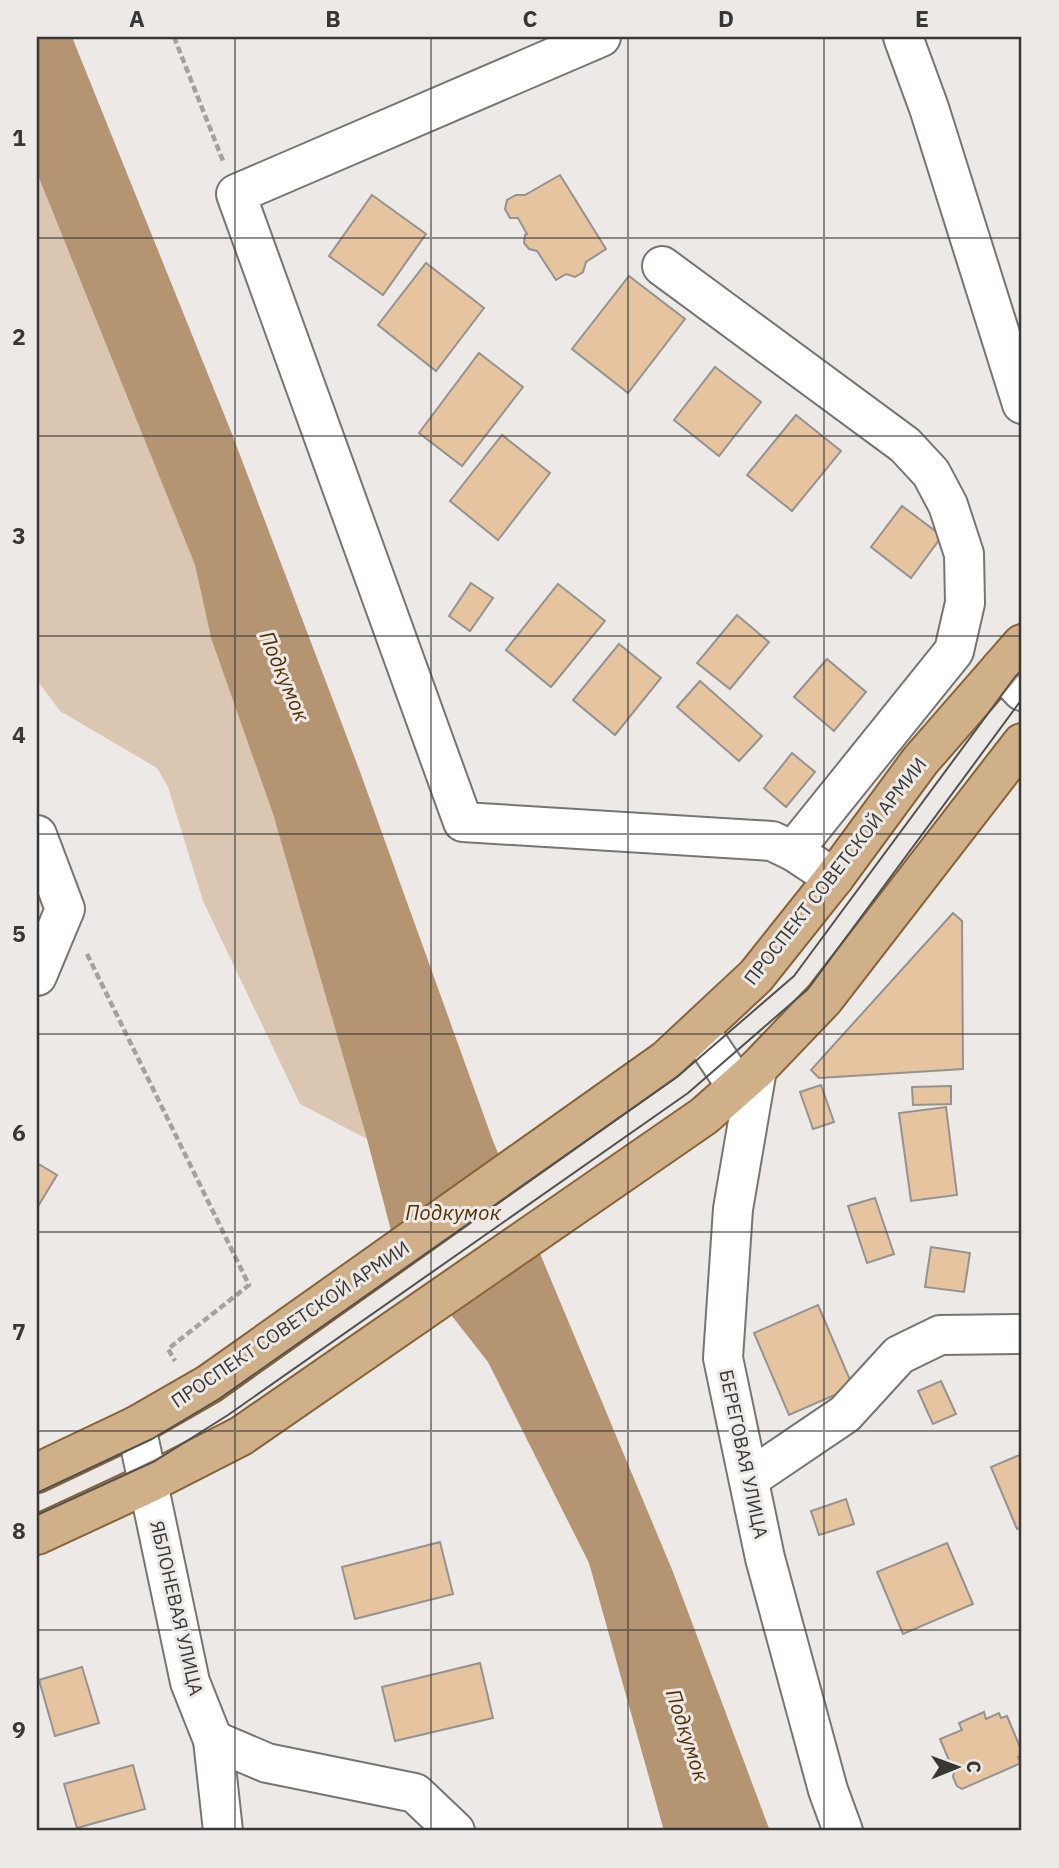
<svg xmlns="http://www.w3.org/2000/svg" width="1059" height="1868" font-family="'IBM Plex Sans',sans-serif">
  <style>
    .green { fill: #dbc7b1 }
    .water { fill: #b49471 }
    .pier { fill: #ece9e6 }
    .building { fill: #e6c4a0; stroke: #95928f; stroke-width: 2 }
    .lines { fill: none; stroke-linecap: round; stroke-linejoin: round }
    .minor-casing { stroke: #777572; stroke-width: 42 }
    .major-casing { stroke: #876337; stroke-width: 42 }
    .path { stroke: #a4a19f; stroke-width: 4.5; stroke-dasharray: 7 3.5; stroke-linecap: butt }
    .minor { stroke: #fff; stroke-width: 38 }
    .major { stroke: #d0b088; stroke-width: 38 }
    .tram { stroke: #52514f; stroke-width: 2 }
    .grid { fill: none; stroke: #383735; stroke-width: 2; stroke-opacity: 0.55 }
    .labels { text-anchor: middle; dominant-baseline: central; stroke-width: 6; stroke-linejoin: round; paint-order: stroke }
    .street-label { font-size: 19px; fill: #383735; stroke: #ece9e6 }
    .water-label { font-size: 21px; font-style: italic; fill: #503001; stroke: #ece9e6 }
    .neatline { fill: none; stroke: #383735; stroke-width: 2.5 }
    .grid-label { font-size: 23px; text-anchor: middle; font-weight: bold; fill: #383735 }
  </style>
  <rect width="100%" height="100%" fill="#ece9e6"/>
  <polygon class="green" points="37,173 195,565 211,638 273,814 367,1139 300,1104 203,901 168,787 157,768 60,711 37,680"/>
  <polygon class="water" points="37,37 72,37 232,434 359,769 493,1141 673,1572 770,1831 664,1831 589,1563 488,1362 394,1242 367,1139 273,814 211,638 195,565 37,173"/>
  <polygon class="pier" points="502,1153 541,1249 447,1314 391,1244"/>
  <g class="building">
    <polygon points="560,175 606,249 586,262 583,272 575,277 566,274 556,280 537,251 529,249 524,243 525,235 527,234 518,218 510,218 505,209 507,200 516,195 525,195"/>
    <polygon points="372,195 426,234 383,295 329,256"/>
    <polygon points="426,263 484,308 436,371 378,325"/>
    <polygon points="629,276 685,319 628,393 572,349"/>
    <polygon points="479,353 523,387 462,466 419,433"/>
    <polygon points="715,367 761,402 719,456 674,420"/>
    <polygon points="796,415 841,451 792,511 747,475"/>
    <polygon points="502,435 550,473 498,540 450,501"/>
    <polygon points="902,506 942,536 911,578 871,547"/>
    <polygon points="471,583 493,598 470,631 449,616"/>
    <polygon points="558,584 605,621 551,687 506,650"/>
    <polygon points="737,615 769,642 730,689 697,663"/>
    <polygon points="619,644 661,678 615,735 573,700"/>
    <polygon points="827,659 866,692 834,731 794,697"/>
    <polygon points="700,681 762,736 739,761 677,707"/>
    <polygon points="792,753 815,772 786,807 764,788"/>
    <polygon points="953,913 962,921 963,1069 819,1078 811,1070"/>
    <polygon points="821,1085 834,1122 813,1129 800,1092"/>
    <polygon points="951,1086 951,1104 913,1105 912,1087"/>
    <polygon points="946,1107 957,1195 911,1201 899,1113"/>
    <polygon points="37,1163 57,1175 37,1208"/>
    <polygon points="875,1198 894,1254 867,1263 848,1206"/>
    <polygon points="931,1247 970,1253 964,1292 925,1287"/>
    <polygon points="818,1305 853,1387 789,1415 754,1333"/>
    <polygon points="941,1381 956,1414 933,1424 918,1391"/>
    <polygon points="1022,1454 1022,1527 1017,1529 991,1467"/>
    <polygon points="846,1499 854,1524 819,1535 811,1511"/>
    <polygon points="440,1542 453,1594 355,1619 342,1567"/>
    <polygon points="947,1543 973,1604 903,1634 877,1572"/>
    <polygon points="480,1663 493,1718 395,1741 382,1687"/>
    <polygon points="82,1667 99,1723 55,1736 39,1680"/>
    <polygon points="984,1712 986,1719 999,1713 1001,1718 1007,1716 1022,1752 1022,1756 1018,1757 1021,1763 962,1789 957,1786 953,1777 954,1772 940,1739 962,1730 959,1723"/>
    <polygon points="133,1765 145,1809 77,1828 64,1784"/>
  </g>
  <g class="lines">
    <defs>
      <g id="minor">
        <polyline points="601,37 236,194 463,822 772,841 793,851 834,878"/>
        <polyline points="903,37 929,108 1022,404"/>
        <polyline points="662,266 905,445 931,473 948,505 964,554 965,603 954,651 793,851"/>
        <polyline points="1001,668 1022,691"/>
        <polyline points="37,835 65,909 37,976"/>
        <polyline points="699,1030 737,1087"/>
        <polyline points="757,1069 733,1209 723,1358 765,1558 828,1790 843,1831"/>
        <polyline points="136,1426 190,1682 213,1740 223,1831"/>
        <polyline points="749,1479 845,1414 899,1355 940,1335 1022,1334"/>
        <polyline points="213,1740 267,1763 415,1793 455,1831"/>
      </g>
      <g id="major">
        <polyline points="37,1473 136,1426 209,1384 666,1060 756,976 834,878 920,761 1022,644"/>
        <polyline points="37,1535 149,1483 241,1436 704,1116 757,1069 824,999 1022,743"/>
      </g>
    </defs>
    <use href="#minor" class="minor-casing"/>
    <use href="#major" class="major-casing"/>
    <g class="path">
      <polyline points="174,37 223,161"/>
      <polyline points="87,954 249,1285 168,1349 175,1361"/>
    </g>
    <use href="#minor" class="minor"/>
    <use href="#major" class="major"/>
    <g class="tram">
      <polyline points="37,1493 152,1439 219,1399 677,1077 794,976 1015,677 1022,670"/>
      <polyline points="37,1515 155,1461 228,1415 688,1093 808,989 1022,699"/>
    </g>
  </g>
  <path class="grid" d="M235 37V1831M431 37V1831M628 37V1831M824 37V1831M37 238H1022M37 436H1022M37 636H1022M37 834H1022M37 1034H1022M37 1232H1022M37 1431H1022M37 1630H1022"/>
  <g class="labels">
    <g class="street-label">
      <text transform="translate(835 871) rotate(-52)">ПРОСПЕКТ СОВЕТСКОЙ АРМИИ</text>
      <text transform="translate(290 1324) rotate(-34)">ПРОСПЕКТ СОВЕТСКОЙ АРМИИ</text>
      <text transform="translate(744 1454) rotate(78)">БЕРЕГОВАЯ УЛИЦА</text>
      <text transform="translate(177 1608) rotate(77)">ЯБЛОНЕВАЯ УЛИЦА</text>
    </g>
    <g class="water-label">
      <text transform="translate(285 676) rotate(67)">Подкумок</text>
      <text x="453" y="1212">Подкумок</text>
      <text transform="translate(688 1735) rotate(72)">Подкумок</text>
    </g>
  </g>
  <rect width="1059" height="1868" fill="none" stroke="#ece9e6" stroke-width="77"/>
  <g transform="translate(957 1767) rotate(89)" stroke="#ece9e6" stroke-width="5" paint-order="stroke">
  <path d="M0-5L12 26L0 18L-12 26Z" fill="#383735"/>
  <text y="-10" font-size="19" font-weight="bold" text-anchor="middle" fill="#383735">С</text>
  </g>
  <rect x="38" y="38" width="982" height="1791" class="neatline"/>
  <g class="grid-label">
    <text x="137" y="27">A</text>
    <text x="333" y="27">B</text>
    <text x="530" y="27">C</text>
    <text x="726" y="27">D</text>
    <text x="922" y="27">E</text>
    <text x="19" y="146">1</text>
    <text x="19" y="345">2</text>
    <text x="19" y="544">3</text>
    <text x="19" y="743">4</text>
    <text x="19" y="942">5</text>
    <text x="19" y="1141">6</text>
    <text x="19" y="1340">7</text>
    <text x="19" y="1539">8</text>
    <text x="19" y="1738">9</text>
  </g>
</svg>
